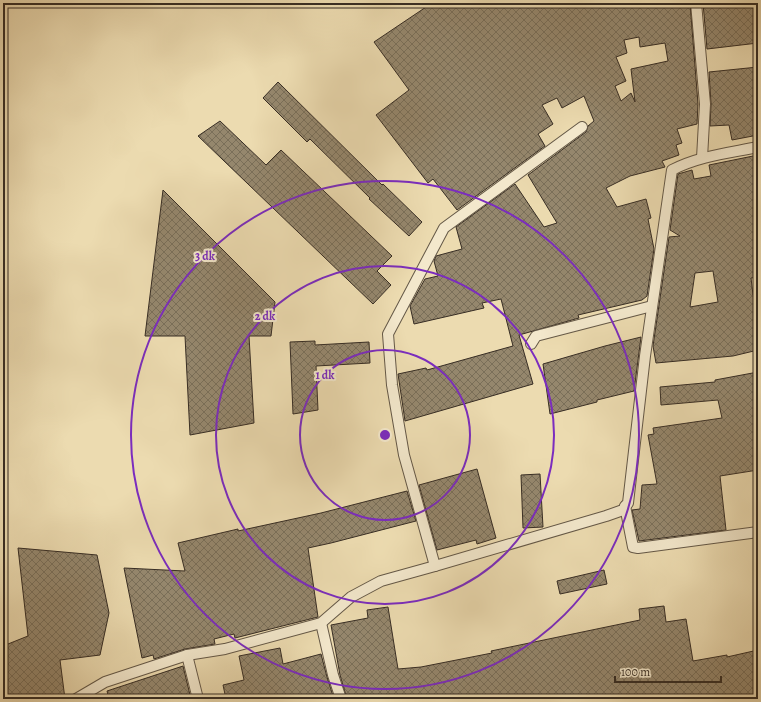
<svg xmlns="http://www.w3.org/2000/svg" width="761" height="702" font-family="Alegreya,serif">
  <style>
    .building { fill: url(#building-cross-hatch); stroke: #372d24; fill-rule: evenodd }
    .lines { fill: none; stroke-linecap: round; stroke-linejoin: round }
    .minor-casing { stroke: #645847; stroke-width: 12 }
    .minor { stroke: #f3e8cc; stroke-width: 10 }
    .ring { fill: none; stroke: #7b2cbf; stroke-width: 2 }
    .centre { fill: #7b2cbf; stroke: #f3e8cc; stroke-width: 2 }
    .ring-label { font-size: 12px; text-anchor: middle; font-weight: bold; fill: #7b2cbf; stroke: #f3e8cc; stroke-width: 4; stroke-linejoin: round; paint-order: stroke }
  </style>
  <defs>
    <pattern id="building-cross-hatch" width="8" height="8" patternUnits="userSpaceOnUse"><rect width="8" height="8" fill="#95876d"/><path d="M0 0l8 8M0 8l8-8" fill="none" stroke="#7a6f59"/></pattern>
  </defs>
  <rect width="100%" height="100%" fill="#ecdbb0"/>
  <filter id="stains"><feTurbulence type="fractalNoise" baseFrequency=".005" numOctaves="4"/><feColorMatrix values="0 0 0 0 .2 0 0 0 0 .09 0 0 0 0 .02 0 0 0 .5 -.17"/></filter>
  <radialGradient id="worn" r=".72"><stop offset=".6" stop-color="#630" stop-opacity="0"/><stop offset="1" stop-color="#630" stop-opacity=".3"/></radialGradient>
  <g class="building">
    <path d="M432 3H540L541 8 554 3H690L698 104 697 124 677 129 682 143 676 145 679 155 662 161 665 167 630 176 606 188 617 207 646 199 651 218 648 219 654 249 647 296 642 300 578 315 579 318 519 335 533 384 405 421 398 374 426 368 427 370 513 346 501 299 482 303 484 308 414 324 410 306 425 279 438 276 434 261 436 256 462 249 456 227 515 184 544 227 557 223 528 175 586 132 588 126 594 121 584 96 562 108 557 98 542 105 553 124 538 134 545 146 457 210 433 179 428 183 376 115 409 90 374 42ZM639 37 640 47 665 43 668 61 631 69 635 102 631 93 621 101 615 86 626 81 616 57 627 53 624 40Z"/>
    <polygon points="703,3 758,3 758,43 707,49"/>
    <polygon points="758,67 758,135 732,140 729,125 710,126 711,104 709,72"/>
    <polygon points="278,82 382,185 383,184 422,222 409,236 369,199 370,198 310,139 307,142 263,98"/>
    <polygon points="220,121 266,165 281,150 392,256 377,271 391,285 373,304 198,136"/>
    <path d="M758 155V277L751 278 753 295 758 294V350L733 356 656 363 653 346 669 237 680 236 670 230 678 174 692 170 694 179 711 176 709 165ZM713 271 718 302 690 307 695 273Z"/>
    <polygon points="163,190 275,302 271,336 249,336 254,423 190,435 185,336 145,336"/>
    <polygon points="641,337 634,391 597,400 597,402 550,414 543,364 605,346"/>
    <polygon points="315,341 315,345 369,342 370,363 316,366 318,410 293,414 290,342"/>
    <polygon points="758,372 758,470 720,476 726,530 639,541 632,510 640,509 642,485 657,484 648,435 654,434 653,428 722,418 718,400 661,405 660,387 715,382 715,380"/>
    <polygon points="477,469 496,538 477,544 476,540 437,550 419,485"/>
    <polygon points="540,474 543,527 523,528 521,475"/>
    <polygon points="407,491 416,521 331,543 308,548 318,617 235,638 234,634 214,639 215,644 185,649 154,659 153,655 142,658 124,568 185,571 178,543 238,529 238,531 321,513"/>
    <polygon points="18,548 97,555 109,613 100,655 60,660 65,699 5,699 3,685 3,646 28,636"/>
    <polygon points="604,570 607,584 560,594 557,581"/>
    <polygon points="664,606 666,622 686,619 693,661 727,655 727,657 758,650 758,699 347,699 340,675 331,625 368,618 367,610 388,607 398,669 421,667 492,653 491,651 640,620 639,609"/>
    <polygon points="280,648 283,664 321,654 327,677 334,699 226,699 223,685 244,680 239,656"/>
    <polygon points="183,666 191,699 109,699 107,691"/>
  </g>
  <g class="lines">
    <defs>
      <g id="minor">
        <polyline points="696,3 705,104 702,158"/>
        <polyline points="531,344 536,336 652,306"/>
        <polyline points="625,506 633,547 638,548 758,532"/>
        <polyline points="435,566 404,455 392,385 388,334 444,228 582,127"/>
        <polyline points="321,623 333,675 341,699"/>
        <polyline points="187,655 198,699"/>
        <path d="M76 699 105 682 187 655 225 649 321 623 351 597 381 581 435 566 606 516 623 510 628 503 645 356 672 170C699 156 729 153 758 147"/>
      </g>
    </defs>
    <use href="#minor" class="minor-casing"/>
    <use href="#minor" class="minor"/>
  </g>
  <g class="ring">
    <circle cx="385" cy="435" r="85"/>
    <circle cx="385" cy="435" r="169"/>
    <circle cx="385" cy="435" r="254"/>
  </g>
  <circle cx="385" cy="435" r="6" class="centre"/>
  <g class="ring-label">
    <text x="205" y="260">3 dk</text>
    <text x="265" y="320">2 dk</text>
    <text x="325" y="379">1 dk</text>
  </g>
  <rect width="761" height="702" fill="none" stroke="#ecdbb0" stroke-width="16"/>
  <rect x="4" y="4" width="753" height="694" fill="none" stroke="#372d24" stroke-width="2"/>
  <rect x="8" y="8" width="745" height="686" fill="none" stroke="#372d24"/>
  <path d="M615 676v6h106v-6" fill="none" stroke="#372d24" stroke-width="2"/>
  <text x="621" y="676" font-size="12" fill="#372d24" stroke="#f3e8cc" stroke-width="3" paint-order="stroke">100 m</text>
  <rect width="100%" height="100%" filter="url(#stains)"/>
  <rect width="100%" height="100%" fill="url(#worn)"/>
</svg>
